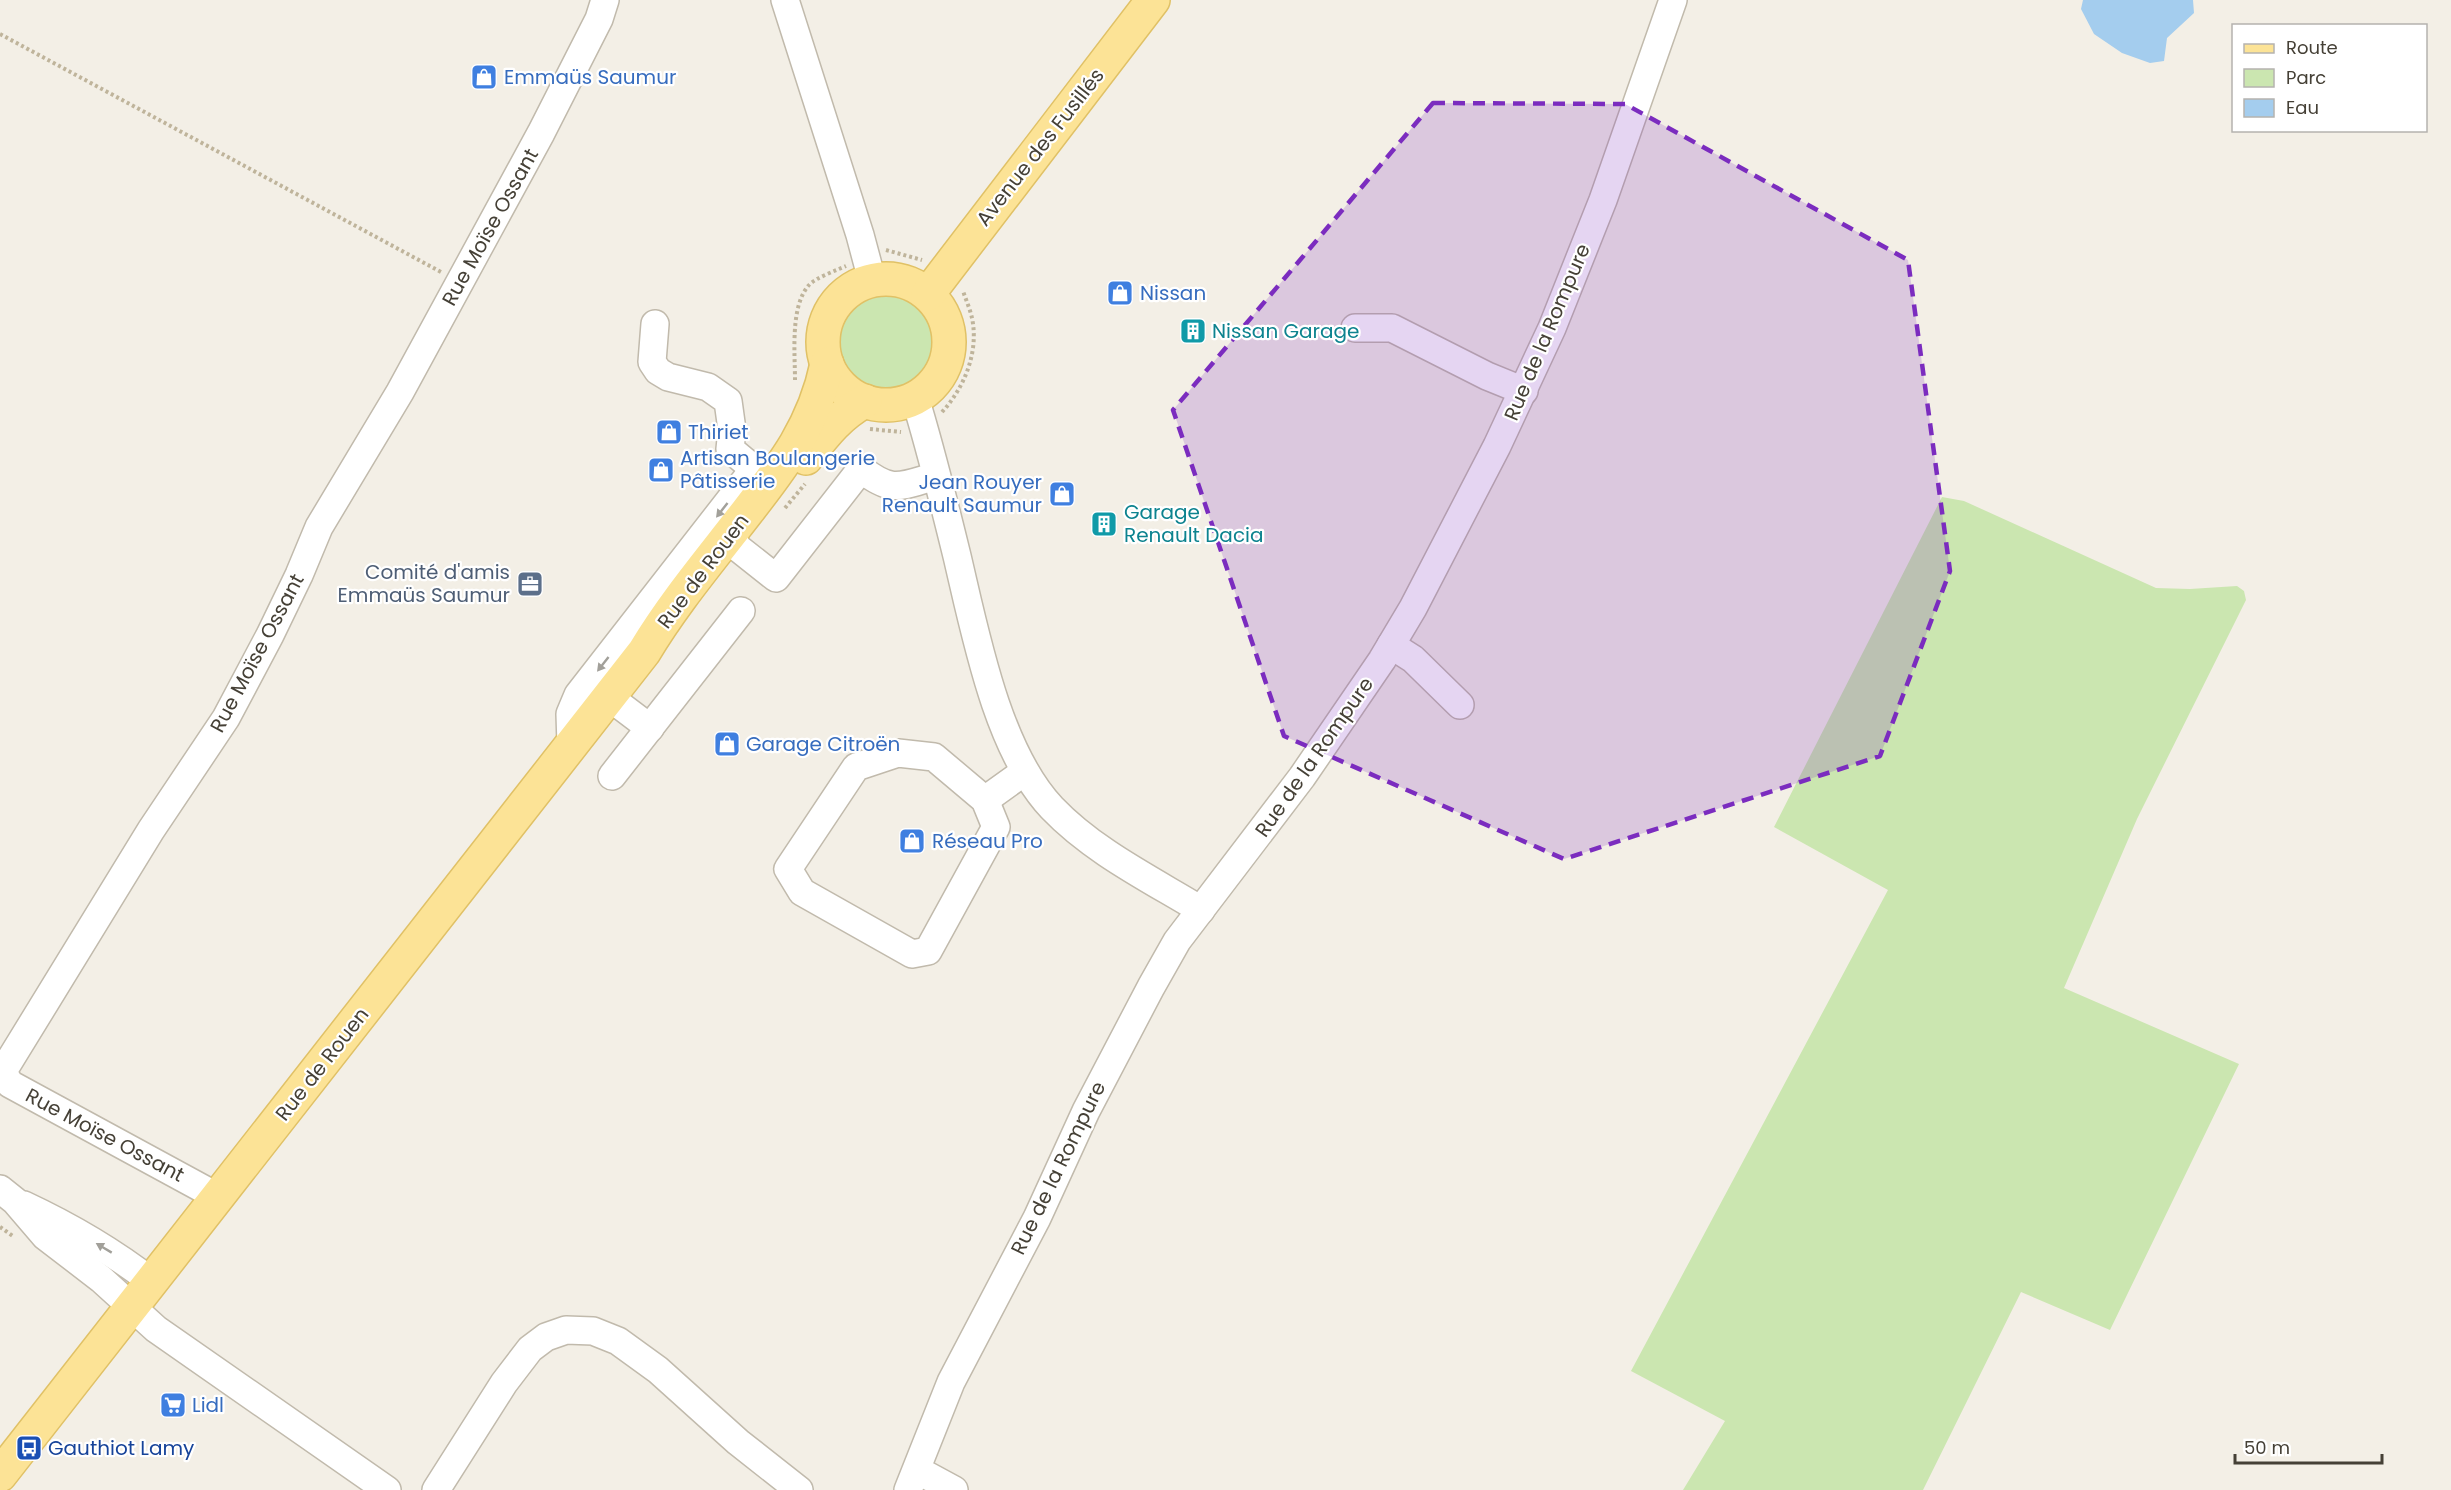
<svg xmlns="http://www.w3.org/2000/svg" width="2451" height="1490" font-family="Poppins,sans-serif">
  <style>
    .green { fill: #cbe6b0 }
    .water { fill: #a4cdee }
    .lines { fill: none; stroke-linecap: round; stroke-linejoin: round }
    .minor-casing { stroke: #c1baac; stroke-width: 30 }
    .major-casing { stroke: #e0c166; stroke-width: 36 }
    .path { stroke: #bfb49b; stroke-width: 4; stroke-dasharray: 3 3; stroke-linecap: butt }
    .minor { stroke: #fff; stroke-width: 27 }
    .major { stroke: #fce396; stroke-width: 33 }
    .oneway { fill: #a2a09a }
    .marked { fill: #7b2cbf; fill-opacity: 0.2; stroke: #7b2cbf; stroke-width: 4.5; stroke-dasharray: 12 8; stroke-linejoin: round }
    .labels { text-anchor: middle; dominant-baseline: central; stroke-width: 4.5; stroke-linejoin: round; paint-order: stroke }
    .shop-label { font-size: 20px; fill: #366cbe; stroke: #fff; text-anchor: start }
    .street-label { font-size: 20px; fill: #454036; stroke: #fff }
    .culture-label { font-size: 20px; fill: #0d838f; stroke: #fff; text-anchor: start }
    .service-label { font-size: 20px; fill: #4e5e75; stroke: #fff; text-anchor: end }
    .transit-label { font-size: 20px; fill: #164399; stroke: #fff; text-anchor: start }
  </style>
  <rect width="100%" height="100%" fill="#f3efe6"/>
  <g class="green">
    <circle cx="886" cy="342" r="47"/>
    <polygon points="1942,497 1964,501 2156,588 2190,589 2237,586 2244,591 2246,600 2137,819 2064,988 2239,1064 2110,1330 2021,1292 1923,1490 1683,1490 1725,1421 1631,1371 1888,890 1774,827"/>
  </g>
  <polygon class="water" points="2083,0 2193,0 2194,13 2167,38 2164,61 2150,63 2122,53 2094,34 2081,9"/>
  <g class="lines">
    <defs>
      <g id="minor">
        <polyline points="785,0 860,235 872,280"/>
        <polyline points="655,324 652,362 658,371 668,377 708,387 728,401 732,430 730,449 754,469"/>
        <polyline points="1355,328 1392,328 1487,376 1524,391"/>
        <path d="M915 398C931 450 944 503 957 556 975 632 997 750 1052 808 1093 851 1150 879 1201 910"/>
        <path d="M730 534 738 548 776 578 861 469C893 494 900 486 936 476"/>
        <polyline points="1391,645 1413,659 1460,705"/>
        <polyline points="609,697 650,728"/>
        <polyline points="571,745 570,714 578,695 754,469 782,467"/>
        <polygon points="898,753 934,757 985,800 996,827 928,951 912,954 802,892 788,869 856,767"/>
        <polyline points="612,776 741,611"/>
        <polyline points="985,800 1024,772"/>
        <polyline points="0,1189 15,1201 45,1236 101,1279 156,1329 387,1490"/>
        <polyline points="218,1197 10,1084 5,1076 5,1068 151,830 226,718 270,635 299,575 319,527 400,392 541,133 599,19 605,0"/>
        <path d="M24 1205C69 1226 112 1251 152 1282"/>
        <polyline points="917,1470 954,1490"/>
        <polyline points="436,1490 504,1383 530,1349 546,1337 566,1330 593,1331 618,1341 658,1370 738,1442 799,1490"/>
        <polyline points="908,1490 951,1382 1037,1218 1086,1111 1151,987 1177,941 1302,777 1382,660 1413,608 1497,446 1552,328 1603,200 1673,0"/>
      </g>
      <g id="major">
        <circle cx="886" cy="342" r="63"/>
        <polyline points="928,294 1153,0"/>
        <path d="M806 458C824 435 839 415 865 401"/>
        <path d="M0 1475 644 652C671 607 704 567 736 526 777 473 813 432 827 364"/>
      </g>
    </defs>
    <use href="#minor" class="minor-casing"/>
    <use href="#major" class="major-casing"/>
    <g class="path">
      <polyline points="0,34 441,272"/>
      <polyline points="886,250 922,260"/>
      <path d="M795 380C795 353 790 306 809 285 815 278 837 270 846 266"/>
      <path d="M942 412C965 387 979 351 972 318 970 309 966 300 963 291"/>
      <polyline points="870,429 901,432"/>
      <polyline points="785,508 805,484"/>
      <polyline points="0,1227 14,1237"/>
    </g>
    <use href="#minor" class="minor"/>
    <use href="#major" class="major"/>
  </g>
  <defs><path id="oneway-solid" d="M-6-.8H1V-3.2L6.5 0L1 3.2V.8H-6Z" transform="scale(1.5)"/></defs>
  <g class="oneway">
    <use href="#oneway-solid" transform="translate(722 510) rotate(128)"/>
    <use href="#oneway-solid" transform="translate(603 664) rotate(128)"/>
    <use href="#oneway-solid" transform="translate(104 1248) rotate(-149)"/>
  </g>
  <path class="marked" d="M1433 103 1625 104 1908 260 1950 571 1880 756 1564 859 1284 736 1173 410Z"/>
  <defs>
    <symbol id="shop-square" viewBox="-11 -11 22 22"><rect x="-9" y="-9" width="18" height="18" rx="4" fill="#3f7fe0" stroke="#fff"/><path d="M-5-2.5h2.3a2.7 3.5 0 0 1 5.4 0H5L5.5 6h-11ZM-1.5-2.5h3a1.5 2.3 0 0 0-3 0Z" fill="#fff"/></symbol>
    <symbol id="building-square" viewBox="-11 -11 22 22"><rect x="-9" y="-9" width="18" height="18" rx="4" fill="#0f9aa8" stroke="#fff"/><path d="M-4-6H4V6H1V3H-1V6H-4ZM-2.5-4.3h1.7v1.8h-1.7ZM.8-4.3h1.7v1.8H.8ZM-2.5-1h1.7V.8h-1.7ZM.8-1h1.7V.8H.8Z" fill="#fff"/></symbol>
    <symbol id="office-square" viewBox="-11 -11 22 22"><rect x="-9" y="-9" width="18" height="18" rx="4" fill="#5c6f8a" stroke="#fff"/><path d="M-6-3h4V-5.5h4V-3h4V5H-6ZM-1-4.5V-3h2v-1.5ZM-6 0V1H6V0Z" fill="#fff"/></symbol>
    <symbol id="supermarket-square" viewBox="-11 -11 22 22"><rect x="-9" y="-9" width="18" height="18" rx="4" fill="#3f7fe0" stroke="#fff"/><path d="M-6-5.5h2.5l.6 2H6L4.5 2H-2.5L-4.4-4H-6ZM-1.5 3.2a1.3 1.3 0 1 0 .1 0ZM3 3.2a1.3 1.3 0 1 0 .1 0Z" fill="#fff"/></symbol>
    <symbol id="bus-square" viewBox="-11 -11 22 22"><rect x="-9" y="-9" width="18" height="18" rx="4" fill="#1a4fb4" stroke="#fff"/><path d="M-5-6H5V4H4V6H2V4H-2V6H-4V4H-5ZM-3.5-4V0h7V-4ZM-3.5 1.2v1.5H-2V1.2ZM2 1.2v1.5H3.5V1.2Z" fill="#fff"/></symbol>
  </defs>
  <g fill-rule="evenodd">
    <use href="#shop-square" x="469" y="62" width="30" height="30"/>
    <use href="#shop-square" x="1105" y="278" width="30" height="30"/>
    <use href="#building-square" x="1178" y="316" width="30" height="30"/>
    <use href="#shop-square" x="654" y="417" width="30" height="30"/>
    <use href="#shop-square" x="646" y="455" width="30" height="30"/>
    <use href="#shop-square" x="1047" y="479" width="30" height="30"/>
    <use href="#building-square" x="1089" y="509" width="30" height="30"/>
    <use href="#office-square" x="515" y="569" width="30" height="30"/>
    <use href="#shop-square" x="712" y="729" width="30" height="30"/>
    <use href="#shop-square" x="897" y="826" width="30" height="30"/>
    <use href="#supermarket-square" x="158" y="1390" width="30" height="30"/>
    <use href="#bus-square" x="14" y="1433" width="30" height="30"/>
  </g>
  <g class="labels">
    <g class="shop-label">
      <text x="504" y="77">Emmaüs Saumur</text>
      <text x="1140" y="293">Nissan</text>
      <text x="688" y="432">Thiriet</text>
      <text x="680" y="458">Artisan Boulangerie<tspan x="680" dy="23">Pâtisserie</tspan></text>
      <text x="1042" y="482" text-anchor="end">Jean Rouyer<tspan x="1042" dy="23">Renault Saumur</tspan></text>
      <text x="746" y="744">Garage Citroën</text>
      <text x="932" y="841">Réseau Pro</text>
      <text x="192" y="1405">Lidl</text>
    </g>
    <g class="street-label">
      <text transform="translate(1040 147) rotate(-52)">Avenue des Fusillés</text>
      <text transform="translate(490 227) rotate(-61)">Rue Moïse Ossant</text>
      <text transform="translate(1547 332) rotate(-67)">Rue de la Rompure</text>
      <text transform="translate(703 571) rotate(-53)">Rue de Rouen</text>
      <text transform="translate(257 653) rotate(-62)">Rue Moïse Ossant</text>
      <text transform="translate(1314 757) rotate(-55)">Rue de la Rompure</text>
      <text transform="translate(322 1064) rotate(-52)">Rue de Rouen</text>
      <text transform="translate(105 1135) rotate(28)">Rue Moïse Ossant</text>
      <text transform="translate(1058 1168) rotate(-64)">Rue de la Rompure</text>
    </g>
    <g class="culture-label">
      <text x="1212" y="331">Nissan Garage</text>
      <text x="1124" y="512">Garage<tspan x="1124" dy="23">Renault Dacia</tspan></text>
    </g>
    <g class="service-label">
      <text x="510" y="572">Comité d'amis<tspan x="510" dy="23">Emmaüs Saumur</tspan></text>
    </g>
    <g class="transit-label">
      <text x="48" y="1448">Gauthiot Lamy</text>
    </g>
  </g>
  <rect x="2232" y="24" width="195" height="108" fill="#ffffff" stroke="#b5b3af" stroke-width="1.5"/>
  <rect x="2244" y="44" width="30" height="9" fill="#fce396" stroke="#b5b3af" stroke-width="1.5"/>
  <text x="2286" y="54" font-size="18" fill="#454036">Route</text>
  <rect x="2244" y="69" width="30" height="18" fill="#cbe6b0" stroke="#b5b3af" stroke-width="1.5"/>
  <text x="2286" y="84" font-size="18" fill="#454036">Parc</text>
  <rect x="2244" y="99" width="30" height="18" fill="#a4cdee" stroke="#b5b3af" stroke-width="1.5"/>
  <text x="2286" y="114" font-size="18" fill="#454036">Eau</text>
  <path d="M2235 1454v9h147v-9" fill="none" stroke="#454036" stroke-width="3"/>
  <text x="2244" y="1454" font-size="18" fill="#454036" stroke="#ffffff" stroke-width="4.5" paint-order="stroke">50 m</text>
</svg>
